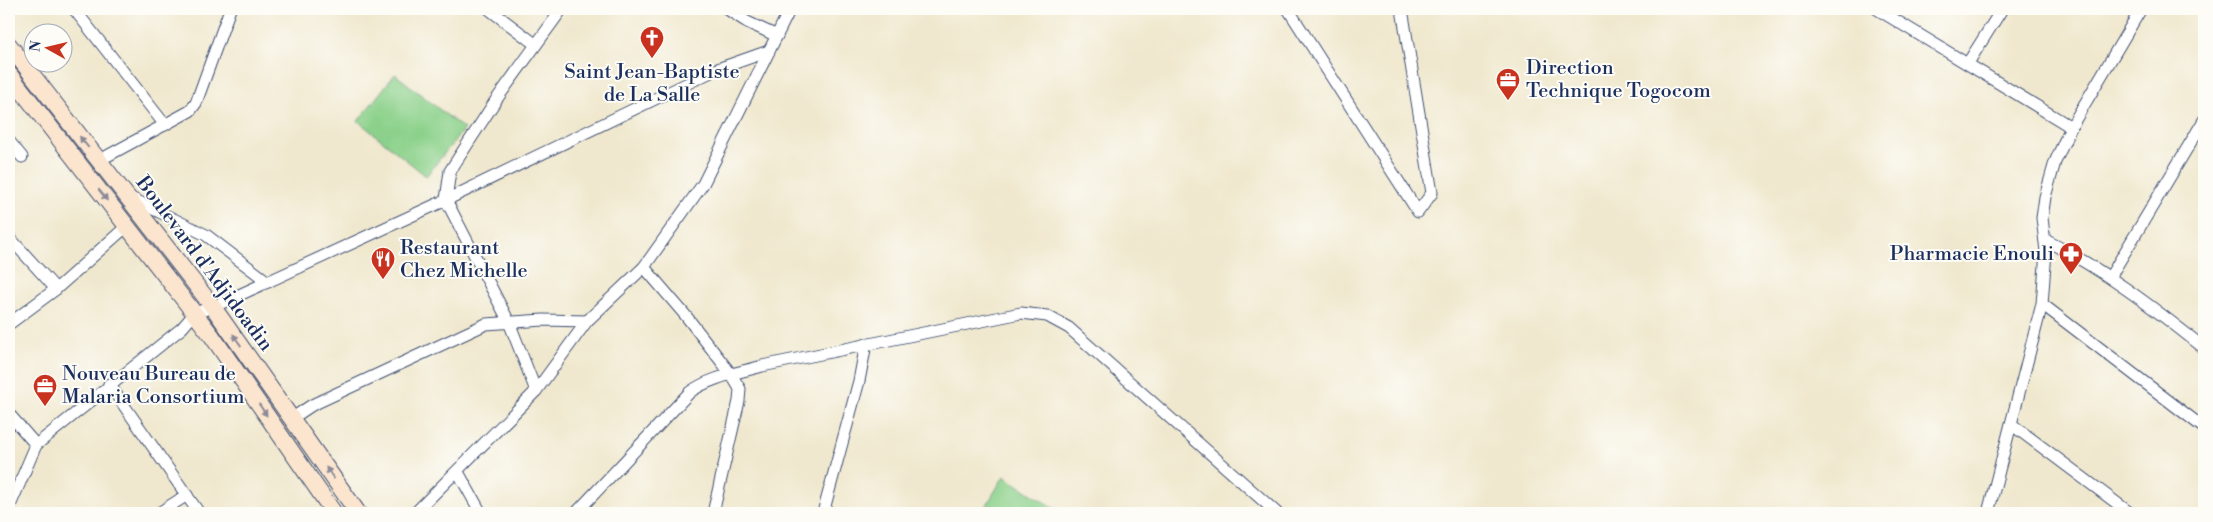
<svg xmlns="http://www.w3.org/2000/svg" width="2213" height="522" font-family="'Libre Bodoni',serif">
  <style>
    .garden { fill: #8cd18b; stroke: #548074 }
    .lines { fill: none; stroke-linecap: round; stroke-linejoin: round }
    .minor-casing { stroke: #3b4b6f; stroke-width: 13 }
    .secondary-casing { stroke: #3b4b6f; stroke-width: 18 }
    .minor { stroke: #fff; stroke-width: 11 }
    .secondary { stroke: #fbe5cf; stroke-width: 16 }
    .oneway { fill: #8b8a96 }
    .labels { text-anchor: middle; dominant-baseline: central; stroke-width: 4; stroke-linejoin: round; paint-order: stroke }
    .poi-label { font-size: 20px; fill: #1b2f5e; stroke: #fdfcf7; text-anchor: start }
    .street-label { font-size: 20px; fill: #1b2f5e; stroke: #fdfcf7 }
  </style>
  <rect width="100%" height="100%" fill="#fdfcf7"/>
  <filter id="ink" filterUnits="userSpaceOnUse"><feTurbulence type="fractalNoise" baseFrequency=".02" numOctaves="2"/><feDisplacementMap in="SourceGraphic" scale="10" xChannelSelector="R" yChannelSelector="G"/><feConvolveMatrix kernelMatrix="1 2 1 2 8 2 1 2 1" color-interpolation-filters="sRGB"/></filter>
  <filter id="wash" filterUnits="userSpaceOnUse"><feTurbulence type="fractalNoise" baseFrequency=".0096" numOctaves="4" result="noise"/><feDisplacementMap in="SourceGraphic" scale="20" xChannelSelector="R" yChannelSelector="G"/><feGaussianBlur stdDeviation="1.12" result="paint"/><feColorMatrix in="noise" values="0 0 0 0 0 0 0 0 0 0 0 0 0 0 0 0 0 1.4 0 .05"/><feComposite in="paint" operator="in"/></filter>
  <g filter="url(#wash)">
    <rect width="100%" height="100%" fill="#f0e8ce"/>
    <g class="garden">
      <polygon points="395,74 464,129 426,176 358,121"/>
      <polygon points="1004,476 1061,513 982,513"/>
    </g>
  </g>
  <g filter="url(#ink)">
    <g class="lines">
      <defs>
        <g id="minor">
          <polyline points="74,9 165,125"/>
          <polyline points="489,9 535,44"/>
          <polyline points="727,9 747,22 777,36"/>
          <polyline points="1288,9 1418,212 1432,193 1402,9"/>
          <polyline points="1877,9 2071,127"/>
          <polyline points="1968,63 2002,9"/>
          <polyline points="9,141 22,157"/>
          <polyline points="98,161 190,111 196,103 230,9"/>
          <polyline points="129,197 206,235 268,282"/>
          <polyline points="9,237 56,289"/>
          <path d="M2045 240C2103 269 2154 308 2204 348"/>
          <polyline points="644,267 686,316 731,374 740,389 739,401 713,513"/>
          <polyline points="2110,277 2204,120"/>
          <polyline points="2042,304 2204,428"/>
          <polyline points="9,324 56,289 127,226"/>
          <polyline points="109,384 199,513"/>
          <polyline points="536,391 509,322 446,200 450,171 496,100 562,9"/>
          <polyline points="9,414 36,445"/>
          <polyline points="291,419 312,405 486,324 543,320 587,321"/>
          <polyline points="2011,424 2130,513"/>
          <polyline points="458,472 481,513"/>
          <polyline points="9,508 36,445 182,328 195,313 213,307 446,200 715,70 769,51"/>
          <polyline points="159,513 187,495"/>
          <polyline points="415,513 536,391 587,321 644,267 703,184 790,9"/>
          <path d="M576 513 690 392C711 377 738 373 762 366L1021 313 1047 316 1069 328 1277 513"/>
          <polyline points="823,513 859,381 866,344"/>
          <polyline points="1988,513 2042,304 2046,251 2042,218 2045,197 2055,162 2071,127 2141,9"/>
        </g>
        <g id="secondary">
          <polyline points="9,45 213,307 358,513"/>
          <polyline points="9,74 212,336 334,513"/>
        </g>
      </defs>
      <use href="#minor" class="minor-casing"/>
      <use href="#secondary" class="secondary-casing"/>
      <use href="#minor" class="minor"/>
      <use href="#secondary" class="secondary"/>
    </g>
    <defs><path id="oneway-solid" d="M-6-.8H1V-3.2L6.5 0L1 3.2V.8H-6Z" transform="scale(1.25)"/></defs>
    <g class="oneway">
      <use href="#oneway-solid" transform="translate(84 142) rotate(-128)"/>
      <use href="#oneway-solid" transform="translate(103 195) rotate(52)"/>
      <use href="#oneway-solid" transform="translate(237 340) rotate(-125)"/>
      <use href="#oneway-solid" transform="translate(263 410) rotate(56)"/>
      <use href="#oneway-solid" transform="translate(330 473) rotate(-125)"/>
    </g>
  </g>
  <defs>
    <symbol id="church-pin" viewBox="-11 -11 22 30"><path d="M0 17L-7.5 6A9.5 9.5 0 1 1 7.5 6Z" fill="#c8321e" stroke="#fdfcf7"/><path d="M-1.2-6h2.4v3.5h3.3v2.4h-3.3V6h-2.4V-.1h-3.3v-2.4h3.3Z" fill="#fff"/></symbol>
    <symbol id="office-pin" viewBox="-11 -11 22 30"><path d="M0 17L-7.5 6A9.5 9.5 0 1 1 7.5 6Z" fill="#c8321e" stroke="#fdfcf7"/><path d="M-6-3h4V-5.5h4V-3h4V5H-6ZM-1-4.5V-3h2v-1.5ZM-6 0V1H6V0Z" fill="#fff"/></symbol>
    <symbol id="pharmacy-pin" viewBox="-11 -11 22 30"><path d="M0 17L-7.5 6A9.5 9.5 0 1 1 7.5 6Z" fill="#c8321e" stroke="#fdfcf7"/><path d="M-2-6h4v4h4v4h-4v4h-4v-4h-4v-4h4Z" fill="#fff"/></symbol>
    <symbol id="restaurant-pin" viewBox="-11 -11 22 30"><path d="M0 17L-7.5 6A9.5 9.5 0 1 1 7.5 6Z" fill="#c8321e" stroke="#fdfcf7"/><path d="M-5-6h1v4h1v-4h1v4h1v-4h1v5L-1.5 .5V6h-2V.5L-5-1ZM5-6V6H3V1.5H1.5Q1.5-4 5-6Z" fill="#fff"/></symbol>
  </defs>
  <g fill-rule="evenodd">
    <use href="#church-pin" x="638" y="24" width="28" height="38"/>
    <use href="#office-pin" x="1494" y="66" width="28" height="38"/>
    <use href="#pharmacy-pin" x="2057" y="240" width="28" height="38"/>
    <use href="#restaurant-pin" x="369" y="245" width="28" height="38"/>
    <use href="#office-pin" x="31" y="372" width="28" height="38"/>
  </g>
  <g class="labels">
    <g class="poi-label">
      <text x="1526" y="68">Direction<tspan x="1526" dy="23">Technique Togocom</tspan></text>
      <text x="652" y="72" text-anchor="middle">Saint Jean-Baptiste<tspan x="652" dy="23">de La Salle</tspan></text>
      <text x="400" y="248">Restaurant<tspan x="400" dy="23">Chez Michelle</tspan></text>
      <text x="2054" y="254" text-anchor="end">Pharmacie Enouli</text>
      <text x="62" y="374">Nouveau Bureau de<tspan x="62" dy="23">Malaria Consortium</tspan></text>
    </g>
    <g class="street-label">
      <text transform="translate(204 264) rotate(53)">Boulevard d'Adjidoadin</text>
    </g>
  </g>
  <rect width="2213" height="522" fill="none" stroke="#fdfcf7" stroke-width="30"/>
  <g transform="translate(48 48) rotate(278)"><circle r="24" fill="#fdfcf7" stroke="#a3aaba"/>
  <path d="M0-4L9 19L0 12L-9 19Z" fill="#c8321e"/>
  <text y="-8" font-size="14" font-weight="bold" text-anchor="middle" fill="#1b2f5e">N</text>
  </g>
</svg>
